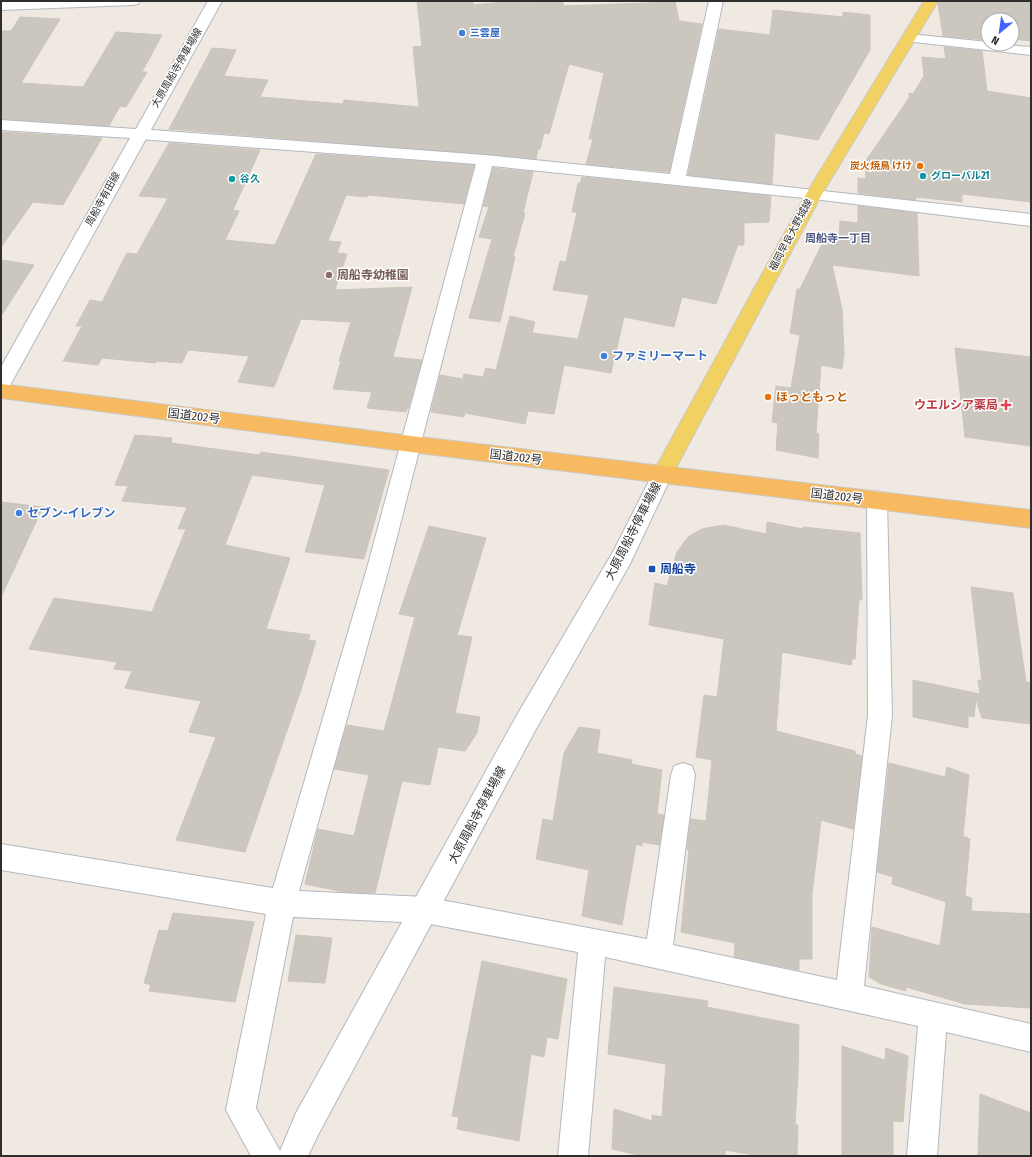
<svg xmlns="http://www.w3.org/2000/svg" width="1032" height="1157" font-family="'Fira Sans Condensed','Noto Sans JP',sans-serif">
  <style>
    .building { fill: #cbc7bf; stroke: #cbc5ba }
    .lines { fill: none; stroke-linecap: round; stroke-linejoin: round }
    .minor-casing { stroke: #b4b7c1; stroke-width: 2 }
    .secondary-casing { stroke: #b4b7c1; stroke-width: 2 }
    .primary-casing { stroke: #c9c9c9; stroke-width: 2 }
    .trunk-casing { stroke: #c9c9c9; stroke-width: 2 }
    .minor { fill: #fff; fill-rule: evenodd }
    .secondary { fill: #fff; fill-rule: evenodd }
    .primary { fill: #f2d163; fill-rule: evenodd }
    .trunk { fill: #f8ba60; fill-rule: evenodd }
    .shop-dot { fill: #3f7fe0; stroke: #fff; stroke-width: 1.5 }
    .food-dot { fill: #e8710a; stroke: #fff; stroke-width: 1.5 }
    .culture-dot { fill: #0f9aa8; stroke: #fff; stroke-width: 1.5 }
    .education-dot { fill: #8d6e63; stroke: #fff; stroke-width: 1.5 }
    .health-dot { fill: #e0444e; stroke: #fff; stroke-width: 1.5 }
    .transit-dot { fill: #1a4fb4; stroke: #fff; stroke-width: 1.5 }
    .labels { text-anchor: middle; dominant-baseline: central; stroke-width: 3; stroke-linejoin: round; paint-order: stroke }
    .far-shop-label { font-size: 10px; font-weight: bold; fill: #366cbe; stroke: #fff; text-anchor: start }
    .far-street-label { font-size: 10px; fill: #2e2e2e; stroke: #fff }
    .far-food-label { font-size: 10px; font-weight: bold; fill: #c56008; stroke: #fff; text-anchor: end }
    .far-culture-label { font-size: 10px; font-weight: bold; fill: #0d838f; stroke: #fff; text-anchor: start }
    .far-neighbourhood-label { font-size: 11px; font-weight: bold; fill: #4d5680; stroke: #fff }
    .education-label { font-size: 12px; font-weight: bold; fill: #785e54; stroke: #fff; text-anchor: start }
    .shop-label { font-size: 12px; font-weight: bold; fill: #366cbe; stroke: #fff; text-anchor: start }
    .food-label { font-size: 12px; font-weight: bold; fill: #c56008; stroke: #fff; text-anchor: start }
    .health-label { font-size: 12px; font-weight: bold; fill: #be3a42; stroke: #fff; text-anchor: end }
    .street-label { font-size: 12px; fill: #2e2e2e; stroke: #fff }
    .transit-label { font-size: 12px; font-weight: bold; fill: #164399; stroke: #fff; text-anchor: start }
  </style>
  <rect width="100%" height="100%" fill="#efe9e1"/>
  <g class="building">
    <polygon points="417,1 473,1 473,5 515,1 525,1 526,3 562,1 564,6 675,2 679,21 702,24 669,172 586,164 593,139 589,139 604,73 569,64 549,134 544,133 540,149 538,149 536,159 169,129 212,48 236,50 224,76 268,80 260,97 343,104 344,100 419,107 413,47 422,46"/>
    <polygon points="939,1 1031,1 1031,41 1012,39 1012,20 988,20 988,40 943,36 938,4"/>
    <polygon points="773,10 843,17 843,12 870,15 870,50 818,140 775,133 772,184 688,175 719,29 770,35"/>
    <polygon points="20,17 60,19 21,83 83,87 116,32 162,35 142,72 147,72 126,107 120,106 109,126 1,119 1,31 11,31"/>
    <polygon points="944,47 982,51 987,91 1031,98 1031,202 962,194 962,202 916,197 916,200 858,193 858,178 866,179 865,162 909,98 909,93 913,94 924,76 922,57 946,59"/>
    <polygon points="1,132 102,138 63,205 33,202 1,247"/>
    <polygon points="169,143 260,150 233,210 239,211 225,240 275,245 316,154 474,165 464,204 368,195 367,197 346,195 328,241 341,242 337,253 347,254 335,290 412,287 393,357 422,360 408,409 407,408 406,412 367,408 372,392 333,389 341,361 339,361 351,322 301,319 274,387 238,382 249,356 188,350 182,363 156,361 156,363 102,358 98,365 63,361 82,326 76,326 90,300 102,302 127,253 137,254 168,198 139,196"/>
    <polygon points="493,168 533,172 523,213 525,213 513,257 515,257 500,322 469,318 492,239 479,237 489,207 483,206"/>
    <polygon points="582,177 771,196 769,222 744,223 744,245 738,245 716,304 682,297 674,327 624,317 611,373 564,365 554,414 528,411 525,424 465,413 464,417 431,412 440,375 463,379 464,374 483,377 486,368 496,370 510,316 535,322 532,333 578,339 589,295 553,290 560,261 566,262 577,212 572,212 578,183 580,183"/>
    <polygon points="858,206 917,213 919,276 832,265 842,309 844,353 842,369 821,365 816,433 819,434 818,458 776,450 778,423 772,422 776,386 791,388 800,335 790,333 797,289 800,289 826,236 827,240 839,239 840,221 858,223"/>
    <polygon points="1,260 34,265 1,316"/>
    <polygon points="955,348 1031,357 1031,446 965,437"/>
    <polygon points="135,435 172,438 171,443 259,455 261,452 389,470 364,559 305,552 325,485 252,475 225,545 290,558 266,629 310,635 308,640 316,641 301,690 245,852 176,840 216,737 189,732 201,701 125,688 132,671 114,669 117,662 29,649 54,598 152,612 186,529 178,529 187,507 122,501 128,486 115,485"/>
    <polygon points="1,502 43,507 1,597"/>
    <polygon points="767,522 803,529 803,527 860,533 862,600 859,599 855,659 852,659 851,665 782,652 776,731 855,751 855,754 862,756 853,829 821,820 812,894 812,959 799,959 799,970 734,957 735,943 681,932 689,850 687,849 691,819 706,821 712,760 696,757 704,695 717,697 724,639 649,625 655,583 667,586 677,552 688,537 702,529 723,525 766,534"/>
    <polygon points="429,526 486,538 457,635 472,637 455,713 480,717 477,733 465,751 438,747 430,785 402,781 375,893 344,892 305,884 318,829 354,836 369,775 334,769 347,725 384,731 415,617 399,614"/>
    <polygon points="971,587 1013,593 1026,682 1031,683 1031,724 982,718 976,699 974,717 968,716 968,728 913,717 913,680 980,694 978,680 982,681"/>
    <polygon points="579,727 600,730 597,753 632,760 631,764 662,770 657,814 664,815 659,845 642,842 642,846 636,844 622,925 582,916 589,870 536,859 543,819 553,821 564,753"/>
    <polygon points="889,763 945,777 947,767 969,775 963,836 970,839 965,896 972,898 971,911 1031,914 1031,1008 965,1004 906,987 906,991 881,984 869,977 872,927 940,946 946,902 892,884 893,877 877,872"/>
    <polygon points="173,913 254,922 235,1002 149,991 151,985 144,983 159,930 168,931"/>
    <polygon points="296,935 332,938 325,983 288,981"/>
    <polygon points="482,961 567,979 558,1039 547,1037 544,1057 531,1054 519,1141 457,1129 459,1117 452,1116"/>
    <polygon points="614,987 708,1001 707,1007 799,1025 798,1074 795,1125 798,1125 797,1156 759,1156 725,1150 725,1156 642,1156 612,1149 614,1109 652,1121 652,1115 662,1117 666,1064 608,1054"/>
    <polygon points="842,1046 885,1060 886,1048 908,1056 903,1122 893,1121 893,1156 842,1156"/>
    <polygon points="980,1094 1031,1113 1031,1156 978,1156"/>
  </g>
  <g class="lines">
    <defs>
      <g id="minor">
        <polygon points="23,1 140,1 138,4 133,5 1,10 1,2"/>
        <polygon points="709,1 723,1 686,176 1031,214 1031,226 814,199 492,166 389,568 299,891 425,897 647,939 671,775 674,766 683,763 692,766 695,775 673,945 837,980 868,715 867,500 870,494 877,491 884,494 887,500 892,715 864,986 1031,1024 1031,1052 946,1032 937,1156 907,1156 918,1026 605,957 588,1156 558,1156 578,952 425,923 293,917 256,1108 283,1156 251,1156 226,1110 266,914 1,870 1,844 273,888 367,568 476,164 139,139 133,137 131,134 133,131 139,129 485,155 670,174"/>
        <polygon points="910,34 988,42 988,44 1031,47 1031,55 905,41 903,38 905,35"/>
      </g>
      <g id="secondary">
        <polygon points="208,1 222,1 8,389 1,391 1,367 130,138 1,130 1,120 136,129"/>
        <polygon points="662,467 669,469 672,475 630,564 535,731 318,1135 308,1156 278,1156 296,1113 517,715 614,550 655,469"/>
      </g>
      <polygon id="primary" points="924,1 938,1 822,194 669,481 662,483 655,481 652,475 655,469 806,194"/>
      <polygon id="trunk" points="1,384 411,436 1031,510 1031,528 411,452 1,398"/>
    </defs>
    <use href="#minor" class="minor-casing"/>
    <use href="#secondary" class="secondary-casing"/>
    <use href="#primary" class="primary-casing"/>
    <use href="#trunk" class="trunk-casing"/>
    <use href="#minor" class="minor"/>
    <use href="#secondary" class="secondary"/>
    <use href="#primary" class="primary"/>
    <use href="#trunk" class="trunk"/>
  </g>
  <g class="shop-dot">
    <circle cx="462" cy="33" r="4"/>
    <circle cx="604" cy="356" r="4"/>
    <circle cx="19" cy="513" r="4"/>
  </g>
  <g class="food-dot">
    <circle cx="920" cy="166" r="4"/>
    <circle cx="768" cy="397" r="4"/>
  </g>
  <g class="culture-dot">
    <circle cx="923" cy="176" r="4"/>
    <circle cx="232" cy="179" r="4"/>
  </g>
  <circle class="education-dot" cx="329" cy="275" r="4"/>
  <path class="health-dot" d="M1004 399h4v4h4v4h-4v4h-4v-4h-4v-4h4z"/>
  <rect class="transit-dot" x="648" y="565" width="8" height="8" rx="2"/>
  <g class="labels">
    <g class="far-shop-label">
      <text x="470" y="33">三雲屋</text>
    </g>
    <g class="far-street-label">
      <text transform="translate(177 68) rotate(-60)">大原周船寺停車場線</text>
      <text transform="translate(103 199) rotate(-61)">周船寺有田線</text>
      <text transform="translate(791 235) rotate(-62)">福岡早良大野城線</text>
    </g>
    <g class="far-food-label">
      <text x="912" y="166">炭火焼鳥 けけ</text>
    </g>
    <g class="far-culture-label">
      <text x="931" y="176">グローバル21</text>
      <text x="240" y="179">谷久</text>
    </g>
    <g class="far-neighbourhood-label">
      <text x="838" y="238">周船寺一丁目</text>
    </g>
    <g class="education-label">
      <text x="337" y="275">周船寺幼稚園</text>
    </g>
    <g class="shop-label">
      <text x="612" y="356">ファミリーマート</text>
      <text x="27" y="513">セブン-イレブン</text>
    </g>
    <g class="food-label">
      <text x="776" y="397">ほっともっと</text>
    </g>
    <g class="health-label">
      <text x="998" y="405">ウエルシア薬局</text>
    </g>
    <g class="street-label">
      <text transform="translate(194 416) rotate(7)">国道202号</text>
      <text transform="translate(516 457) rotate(7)">国道202号</text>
      <text transform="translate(837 496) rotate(7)">国道202号</text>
      <text transform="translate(633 531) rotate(-63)">大原周船寺停車場線</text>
      <text transform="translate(477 815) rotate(-62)">大原周船寺停車場線</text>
    </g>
    <g class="transit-label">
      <text x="660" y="569">周船寺</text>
    </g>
  </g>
  <rect width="1032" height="1157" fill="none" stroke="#2e2e2e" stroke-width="4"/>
  <g transform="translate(1000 32) rotate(209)"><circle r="19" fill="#ffffff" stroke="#ababab"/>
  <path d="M0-3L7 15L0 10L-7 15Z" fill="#4264fb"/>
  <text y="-6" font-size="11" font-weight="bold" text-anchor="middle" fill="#2e2e2e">N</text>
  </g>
</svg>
